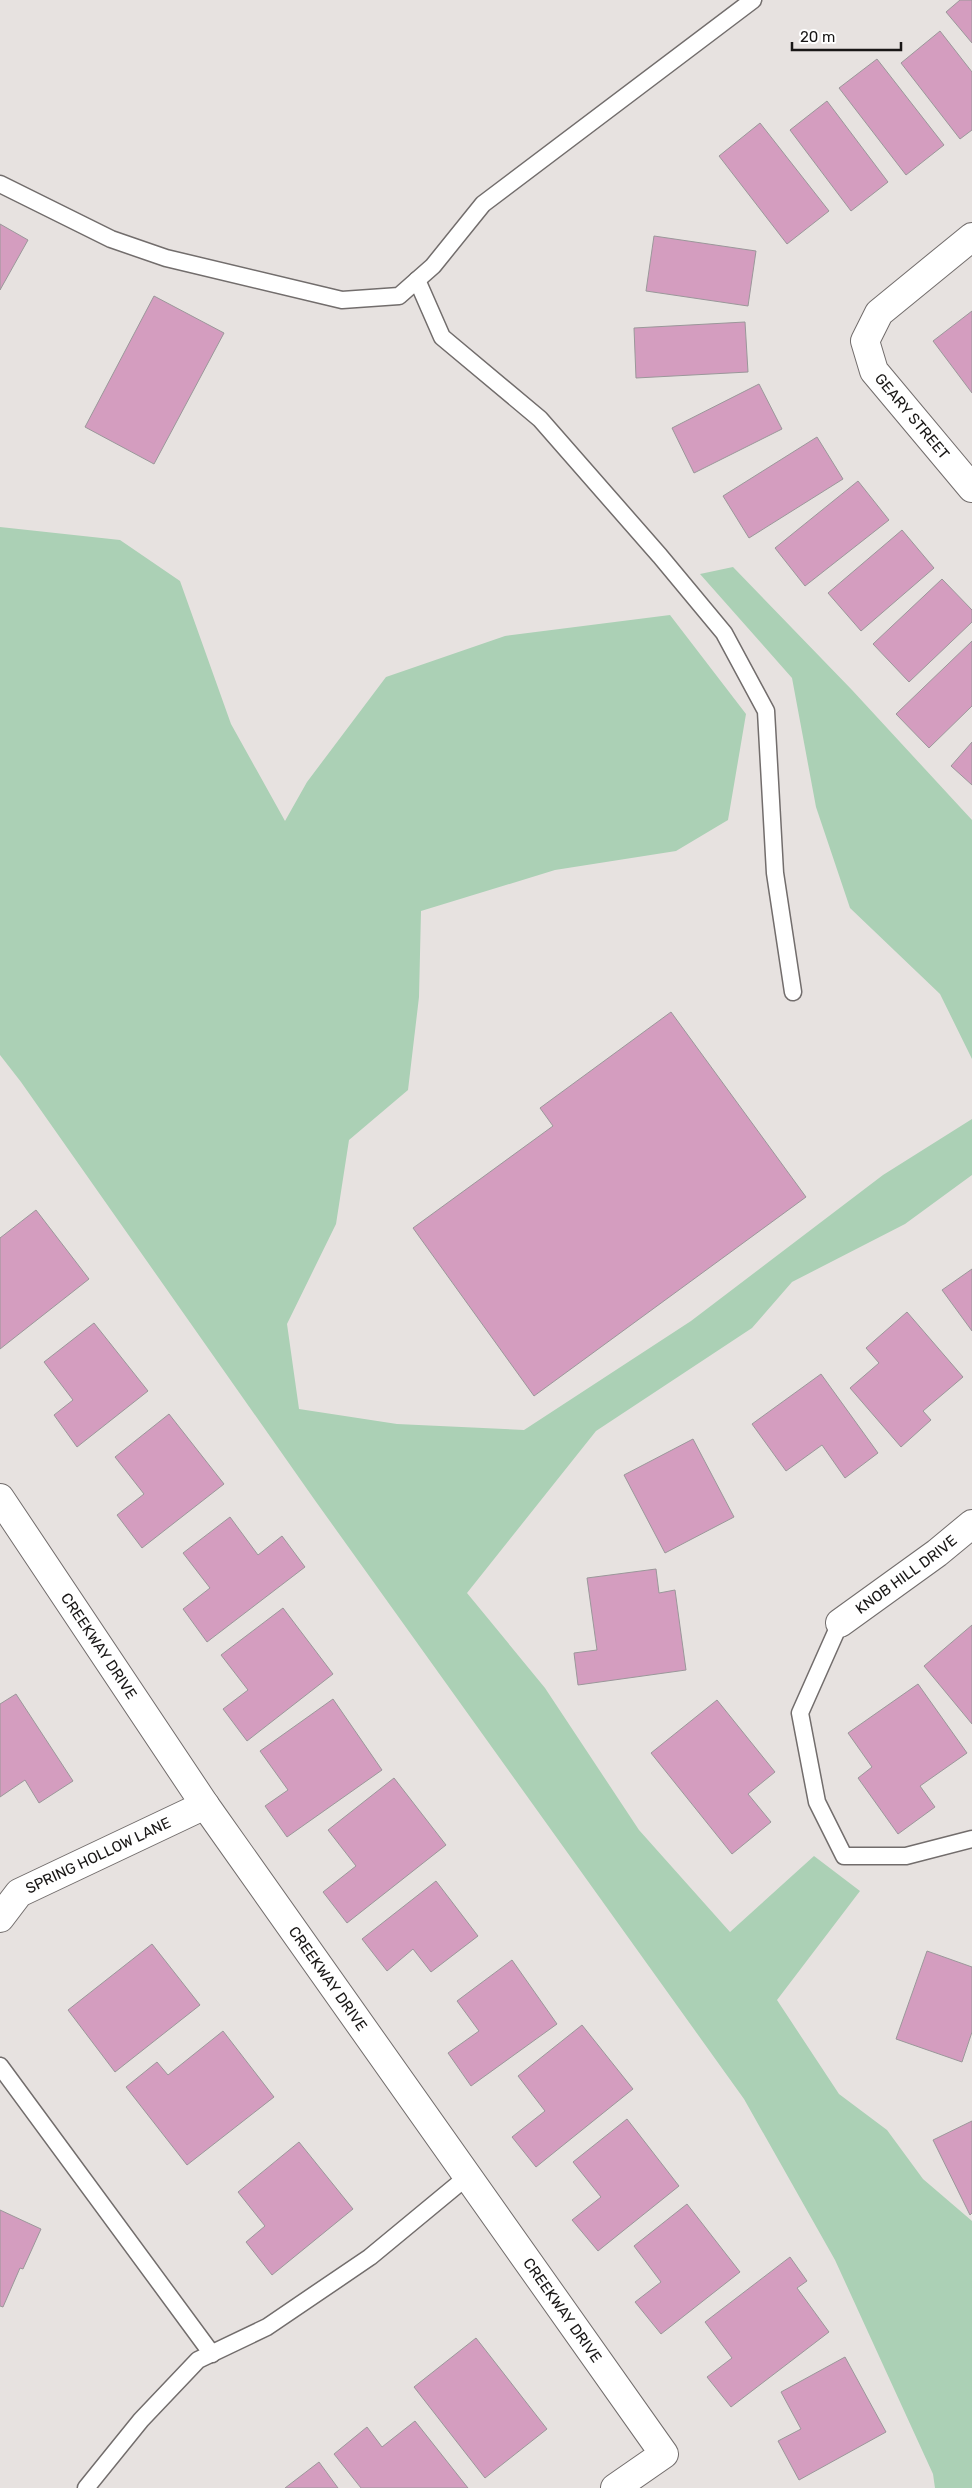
<svg xmlns="http://www.w3.org/2000/svg" width="972" height="2488" font-family="Rubik,sans-serif">
  <style>
    .green { fill: #abd0b5 }
    .building { fill: #d49dbf; stroke: #9b979a }
    .lines { fill: none; stroke-linecap: round; stroke-linejoin: round }
    .service-casing { stroke: #726d6c; stroke-width: 19 }
    .minor-casing { stroke: #726d6c; stroke-width: 30 }
    .service { stroke: #fff; stroke-width: 16 }
    .minor { stroke: #fff; stroke-width: 28 }
    .labels { text-anchor: middle; dominant-baseline: central; stroke-width: 5; stroke-linejoin: round; paint-order: stroke }
    .street-label { font-size: 15px; fill: #191716; stroke: #fff }
  </style>
  <rect width="100%" height="100%" fill="#e7e2e0"/>
  <g class="green">
    <polygon points="0,527 120,540 180,581 231,724 285,821 307,782 386,677 505,636 670,615 746,714 728,820 676,851 555,870 421,911 419,997 408,1090 349,1140 336,1224 287,1324 299,1409 397,1424 524,1430 691,1321 883,1175 972,1119 972,1175 905,1224 792,1282 752,1328 596,1431 467,1593 545,1688 639,1830 730,1932 814,1856 860,1891 777,2000 839,2094 887,2130 923,2179 972,2221 972,2488 935,2488 933,2474 835,2260 744,2099 314,1499 21,1082 0,1055"/>
    <polygon points="733,567 852,690 972,820 972,1059 940,994 850,908 816,807 792,678 700,574"/>
  </g>
  <g class="building">
    <polygon points="960,0 972,0 972,43 946,12"/>
    <polygon points="940,31 972,72 972,130 960,139 901,63"/>
    <polygon points="877,59 944,145 906,175 839,88"/>
    <polygon points="827,101 888,182 851,211 790,130"/>
    <polygon points="760,123 829,211 787,244 719,156"/>
    <polygon points="0,224 28,240 0,290"/>
    <polygon points="654,236 756,251 748,306 646,291"/>
    <polygon points="154,296 224,333 154,464 85,427"/>
    <polygon points="972,311 972,393 933,341"/>
    <polygon points="745,322 748,372 636,378 634,328"/>
    <polygon points="759,384 782,429 694,473 672,428"/>
    <polygon points="817,437 843,479 749,538 723,496"/>
    <polygon points="858,481 889,520 805,586 775,548"/>
    <polygon points="902,530 934,568 861,631 828,593"/>
    <polygon points="942,579 972,610 972,622 909,682 873,644"/>
    <polygon points="972,641 972,706 929,748 896,714"/>
    <polygon points="972,742 972,785 951,766"/>
    <polygon points="671,1012 806,1197 534,1396 413,1228 553,1126 540,1108"/>
    <polygon points="36,1210 89,1279 0,1349 0,1238"/>
    <polygon points="972,1269 972,1331 942,1290"/>
    <polygon points="907,1312 963,1377 923,1411 931,1420 901,1447 850,1388 879,1363 866,1348"/>
    <polygon points="94,1323 148,1391 77,1447 54,1415 73,1400 44,1362"/>
    <polygon points="821,1374 878,1453 845,1478 822,1445 786,1471 752,1424"/>
    <polygon points="169,1414 224,1484 142,1548 117,1515 144,1494 115,1457"/>
    <polygon points="693,1439 734,1517 665,1553 624,1475"/>
    <polygon points="230,1517 258,1555 282,1536 305,1567 207,1642 183,1609 210,1588 183,1553"/>
    <polygon points="656,1569 659,1593 675,1590 686,1670 578,1685 574,1653 597,1650 587,1578"/>
    <polygon points="283,1608 333,1674 247,1741 223,1709 248,1690 221,1655"/>
    <polygon points="972,1625 972,1724 924,1666"/>
    <polygon points="918,1684 967,1753 920,1786 935,1807 898,1834 858,1778 872,1767 848,1733"/>
    <polygon points="16,1694 73,1781 39,1803 25,1780 0,1797 0,1704"/>
    <polygon points="333,1699 382,1770 287,1837 265,1806 288,1790 260,1751"/>
    <polygon points="717,1700 775,1772 748,1794 771,1822 732,1854 651,1753"/>
    <polygon points="394,1778 446,1845 347,1923 323,1892 356,1866 328,1830"/>
    <polygon points="436,1881 478,1936 431,1972 413,1949 387,1971 362,1939"/>
    <polygon points="152,1944 200,2005 115,2072 68,2010"/>
    <polygon points="927,1951 972,1967 972,2032 962,2062 896,2039"/>
    <polygon points="512,1960 557,2024 471,2086 448,2053 479,2031 457,2001"/>
    <polygon points="582,2025 633,2089 536,2167 512,2137 545,2111 518,2076"/>
    <polygon points="223,2031 274,2097 187,2165 126,2087 157,2062 168,2075"/>
    <polygon points="627,2119 679,2186 598,2251 572,2220 601,2197 573,2162"/>
    <polygon points="972,2121 972,2213 970,2215 933,2140"/>
    <polygon points="299,2142 353,2209 272,2275 246,2242 265,2226 238,2192"/>
    <polygon points="687,2204 740,2272 661,2334 635,2302 661,2282 634,2246"/>
    <polygon points="0,2210 41,2229 23,2269 20,2268 3,2307 0,2306"/>
    <polygon points="790,2257 807,2281 797,2288 829,2332 731,2407 707,2377 732,2358 705,2322"/>
    <polygon points="476,2338 547,2429 485,2478 414,2387"/>
    <polygon points="845,2357 886,2432 799,2480 778,2441 801,2429 781,2392"/>
    <polygon points="415,2421 468,2488 361,2488 334,2454 367,2427 382,2447"/>
    <polygon points="319,2462 338,2488 285,2488"/>
  </g>
  <g class="lines">
    <defs>
      <g id="service">
        <polyline points="0,184 111,239 166,258 342,300 399,296 433,266 483,204 753,0"/>
        <polyline points="417,280 442,337 540,419 660,556 724,633 766,711 775,873 793,992"/>
        <polyline points="840,1623 800,1713 817,1802 844,1856 906,1856 972,1839"/>
        <polyline points="0,2066 212,2354"/>
        <polyline points="86,2488 141,2420 198,2360 267,2327 370,2257 468,2176"/>
      </g>
      <g id="minor">
        <path id="s1" d="M972 237 879 313 865 341 874 371 972 488"/>
        <path id="s2" d="M0 1498 205 1805 664 2454 615 2488"/>
        <path id="s3" d="M840 1623 937 1553 972 1524"/>
        <path id="s4" d="M0 1918 19 1893 205 1805"/>
      </g>
    </defs>
    <use href="#service" class="service-casing"/>
    <use href="#minor" class="minor-casing"/>
    <use href="#service" class="service"/>
    <use href="#minor" class="minor"/>
  </g>
  <g class="labels">
    <g class="street-label">
      <text stroke="none"><textPath href="#s1" startOffset="242">GEARY STREET</textPath></text>
      <text stroke="none"><textPath href="#s3" startOffset="82">KNOB HILL DRIVE</textPath></text>
      <text stroke="none"><textPath href="#s2" startOffset="178">CREEKWAY DRIVE</textPath></text>
      <text stroke="none"><textPath href="#s4" startOffset="119">SPRING HOLLOW LANE</textPath></text>
      <text stroke="none"><textPath href="#s2" startOffset="582">CREEKWAY DRIVE</textPath></text>
      <text stroke="none"><textPath href="#s2" startOffset="988">CREEKWAY DRIVE</textPath></text>
    </g>
  </g>
  <path d="M792 42v8h109v-8" fill="none" stroke="#191716" stroke-width="2.5"/>
  <text x="800" y="42" font-size="15" fill="#191716" stroke="#ffffff" stroke-width="4" paint-order="stroke">20 m</text>
</svg>
